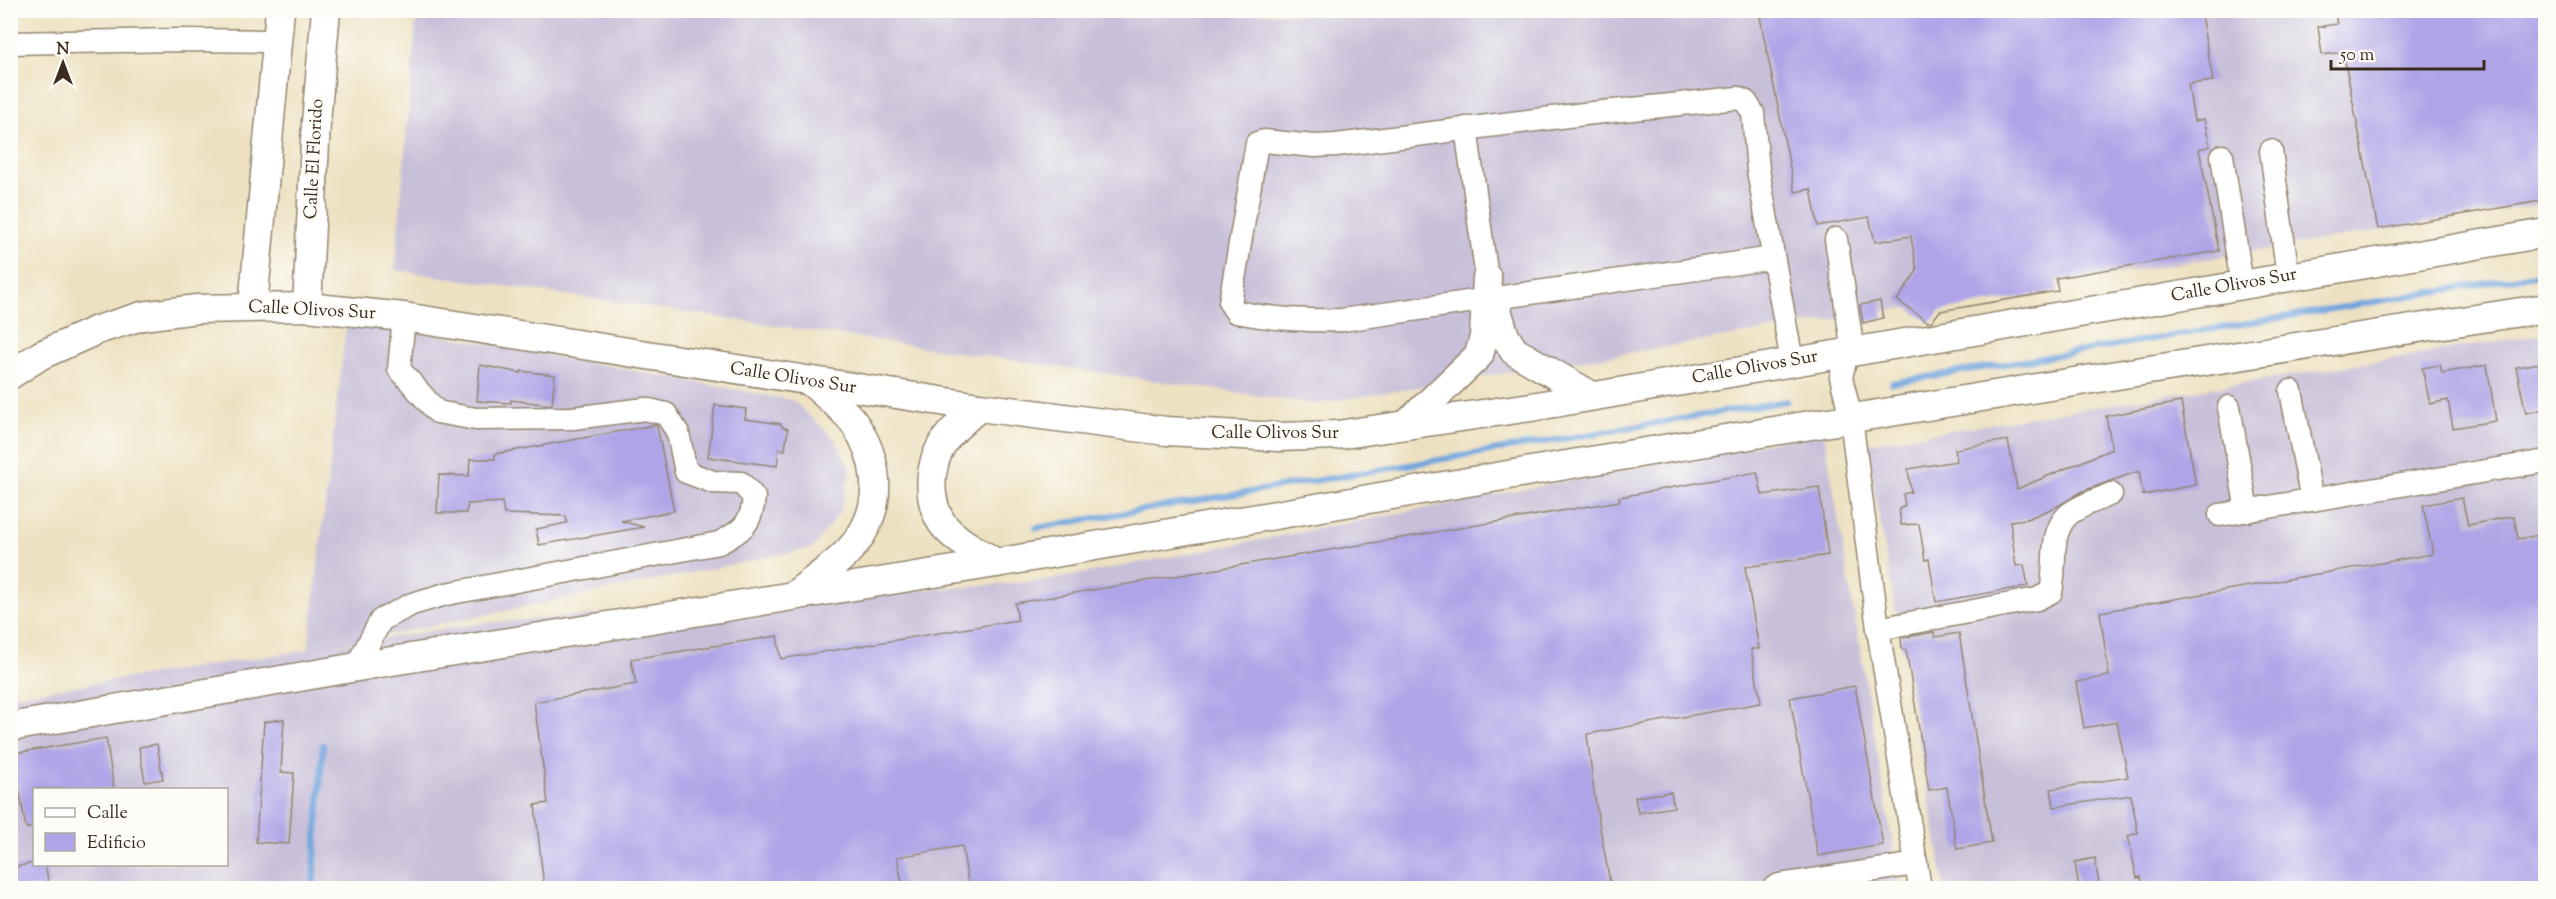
<svg xmlns="http://www.w3.org/2000/svg" width="2556" height="899" font-family="'Sorts Mill Goudy',serif">
  <style>
    .industrial { fill: #c8bfd8; fill-rule: evenodd }
    .lines { fill: none; stroke-linecap: round; stroke-linejoin: round }
    .stream { stroke: #71a5dd; stroke-width: 6 }
    .building { fill: #aea4e7 }
    .minor-casing { stroke: #948670; stroke-width: 25 }
    .major-casing { stroke: #948670; stroke-width: 31 }
    .minor { stroke: #fff; stroke-width: 22 }
    .major { stroke: #fff; stroke-width: 28 }
    .labels { text-anchor: middle; dominant-baseline: central; stroke-width: 6; stroke-linejoin: round; paint-order: stroke }
    .street-label { font-size: 18px; fill: #3b2a1e; stroke: #fdfcf7 }
  </style>
  <rect width="100%" height="100%" fill="#fdfcf7"/>
  <filter id="ink" filterUnits="userSpaceOnUse"><feTurbulence type="fractalNoise" baseFrequency=".0167" numOctaves="2"/><feDisplacementMap in="SourceGraphic" scale="12" xChannelSelector="R" yChannelSelector="G"/><feConvolveMatrix kernelMatrix="1 2 1 2 8 2 1 2 1" color-interpolation-filters="sRGB"/></filter>
  <filter id="wash" filterUnits="userSpaceOnUse"><feTurbulence type="fractalNoise" baseFrequency=".008" numOctaves="4" result="noise"/><feDisplacementMap in="SourceGraphic" scale="24" xChannelSelector="R" yChannelSelector="G"/><feGaussianBlur stdDeviation="1.35" result="paint"/><feColorMatrix in="noise" values="0 0 0 0 0 0 0 0 0 0 0 0 0 0 0 0 0 1.4 0 .05"/><feComposite in="paint" operator="in"/></filter>
  <g filter="url(#wash)">
    <rect width="100%" height="100%" fill="#ede1c1"/>
    <g class="industrial">
      <polygon points="1158,10 1303,15 1303,10 2545,11 2545,204 1314,404 395,270 417,11"/>
      <path d="M347 318 792 400 834 438 851 469 840 511 813 548 327 647 485 623 1044 581 1824 432 1900 888H11V696L308 650ZM34 790H226V864H34Z"/>
      <polygon points="2545,334 2545,888 1945,888 1866,444"/>
    </g>
    <g class="lines">
      <g class="stream">
        <polyline points="1892,383 2546,273"/>
        <polyline points="1036,528 1787,401"/>
        <polyline points="313,888 323,745"/>
      </g>
    </g>
    <g id="blocks">
      <g class="building">
        <polygon points="1776,10 2200,10 2213,81 2188,84 2194,121 2204,119 2210,146 2199,149 2219,251 2056,278 2058,291 1940,311 1932,321 1928,322 1897,300 1917,271 1911,236 1875,242 1869,217 1818,226 1811,189 1795,192 1760,17 1777,14"/>
        <polygon points="2334,10 2546,10 2546,200 2378,229 2343,52 2322,55 2318,27 2337,24"/>
        <polygon points="1880,301 1883,318 1863,323 1860,305"/>
        <polygon points="2546,362 2546,409 2526,413 2516,367"/>
        <polygon points="480,365 521,373 521,371 555,375 552,405 511,400 511,403 477,401"/>
        <polygon points="2440,365 2442,373 2487,365 2496,421 2453,428 2448,400 2430,404 2422,368"/>
        <polygon points="2181,402 2196,485 2143,495 2139,471 2083,491 2058,506 2027,519 2010,521 2016,566 2024,565 2028,586 1936,602 1929,559 1925,560 1919,524 1901,525 1899,509 1905,506 1903,494 1911,492 1908,469 1957,461 1955,449 2008,440 2017,489 2112,449 2106,416"/>
        <polygon points="715,405 746,409 745,419 781,424 782,427 788,429 785,450 779,449 777,466 708,457"/>
        <polygon points="654,425 657,426 674,511 621,521 644,527 539,545 536,529 567,523 566,516 504,514 502,502 468,504 466,513 437,513 439,475 469,476 470,459 495,459 495,454"/>
        <polygon points="1757,472 1762,495 1819,487 1828,555 1745,567 1759,649 1751,649 1761,703 1587,734 1595,800 1611,888 1303,888 1302,883 1269,888 969,888 962,846 897,857 903,888 544,888 535,805 548,803 534,702 636,684 631,659 777,636 781,659 1018,620 1015,603 1620,501 1619,497"/>
        <polygon points="2462,498 2468,525 2514,516 2518,539 2546,534 2546,888 2143,888 2141,877 2137,878 2128,836 2138,833 2131,795 2054,807 2051,789 2128,777 2117,722 2084,728 2076,682 2109,676 2100,612 2433,554 2423,505"/>
        <polygon points="1934,632 1935,637 1959,633 1992,843 1957,849 1947,787 1929,790 1906,650 1902,650 1901,638"/>
        <polygon points="1855,686 1883,845 1818,856 1790,698"/>
        <polygon points="284,719 281,772 294,773 289,844 256,842 264,722"/>
        <polygon points="106,738 114,789 34,789 34,828 26,828 18,783 10,784 10,754"/>
        <polygon points="157,744 163,779 145,782 139,747"/>
        <polygon points="1671,792 1674,807 1638,813 1635,797"/>
        <polygon points="2095,858 2099,885 2079,888 2075,862"/>
        <polygon points="29,864 45,864 49,886 15,888 11,868"/>
      </g>
    </g>
  </g>
  <g filter="url(#ink)">
    <use href="#blocks" fill-opacity="0" stroke="#948670" stroke-width="1.5"/>
    <g class="lines">
      <defs>
        <g id="minor">
          <polyline points="10,43 178,40 277,41"/>
          <polyline points="1466,128 1487,278"/>
          <polyline points="2271,151 2288,276"/>
          <polyline points="2222,156 2242,285"/>
          <polyline points="1836,239 1851,338 1841,377 1851,418 1878,629 1920,888"/>
          <path d="M1773 258 1342 320C1306 321 1271 319 1236 312L1230 303 1257 143 1264 141 1314 146 1336 145 1584 114 1738 98 1746 102 1753 113 1758 170 1792 362"/>
          <polyline points="2291,391 2312,500"/>
          <polyline points="2229,407 2247,511"/>
          <polyline points="2220,515 2546,461"/>
          <path d="M1878 629 2037 599 2051 592C2057 566 2048 534 2068 515 2078 506 2098 500 2111 494"/>
          <path d="M356 667 381 620 412 604 446 594 719 543C742 531 752 524 754 497L741 483 713 482 686 472 678 433 666 414 645 409 573 418 476 419 437 412 399 369 404 317"/>
          <polyline points="1774,888 1779,885 1916,864"/>
        </g>
        <g id="major">
          <polyline points="1493,297 1505,336 1514,351 1592,396"/>
          <polyline points="253,306 280,10"/>
          <polyline points="307,307 316,122 326,10"/>
          <polyline points="10,375 41,355 97,330 142,316 197,309 307,307 404,317 979,407 1166,431 1279,437 1337,435 1531,407 2546,233"/>
          <path d="M979 407C969 416 958 425 949 435 930 457 926 492 939 518 948 537 979 552 996 563"/>
          <polyline points="1406,425 1479,355 1484,337 1487,278"/>
          <path d="M797 593C819 575 846 559 861 535 884 499 877 456 854 423 843 408 825 395 811 382"/>
          <polyline points="10,727 386,662 996,563 1578,463 2117,375 2546,308"/>
        </g>
      </defs>
      <use href="#minor" class="minor-casing"/>
      <use href="#major" class="major-casing"/>
      <use href="#minor" class="minor"/>
      <use href="#major" class="major"/>
    </g>
  </g>
  <g class="labels">
    <g class="street-label">
      <text transform="translate(315 159) rotate(-87)">Calle El Florido</text>
      <text transform="translate(2234 286) rotate(-10)">Calle Olivos Sur</text>
      <text transform="translate(312 311) rotate(3)">Calle Olivos Sur</text>
      <text transform="translate(1755 368) rotate(-10)">Calle Olivos Sur</text>
      <text transform="translate(793 379) rotate(9)">Calle Olivos Sur</text>
      <text x="1275" y="434">Calle Olivos Sur</text>
    </g>
  </g>
  <rect width="2556" height="899" fill="none" stroke="#fdfcf7" stroke-width="36"/>
  <rect x="33" y="788" width="195" height="78" fill="#fdfcf7" stroke="#afa8a0" stroke-width="1.5"/>
  <rect x="45" y="808" width="30" height="9" fill="#ffffff" stroke="#afa8a0" stroke-width="1.5"/>
  <text x="87" y="818" font-size="18" fill="#3b2a1e">Calle</text>
  <rect x="45" y="833" width="30" height="18" fill="#aea4e7" stroke="#afa8a0" stroke-width="1.5"/>
  <text x="87" y="848" font-size="18" fill="#3b2a1e">Edificio</text>
  <g transform="translate(63 63)" stroke="#fdfcf7" stroke-width="4.5" paint-order="stroke">
  <path d="M0-4.5L10 22L0 15L-10 22Z" fill="#3b2a1e"/>
  <text y="-9" font-size="16" font-weight="bold" text-anchor="middle" fill="#3b2a1e">N</text>
  </g>
  <path d="M2331 60v9h153v-9" fill="none" stroke="#3b2a1e" stroke-width="3"/>
  <text x="2340" y="60" font-size="18" fill="#3b2a1e" stroke="#fdfcf7" stroke-width="4.5" paint-order="stroke">50 m</text>
</svg>
